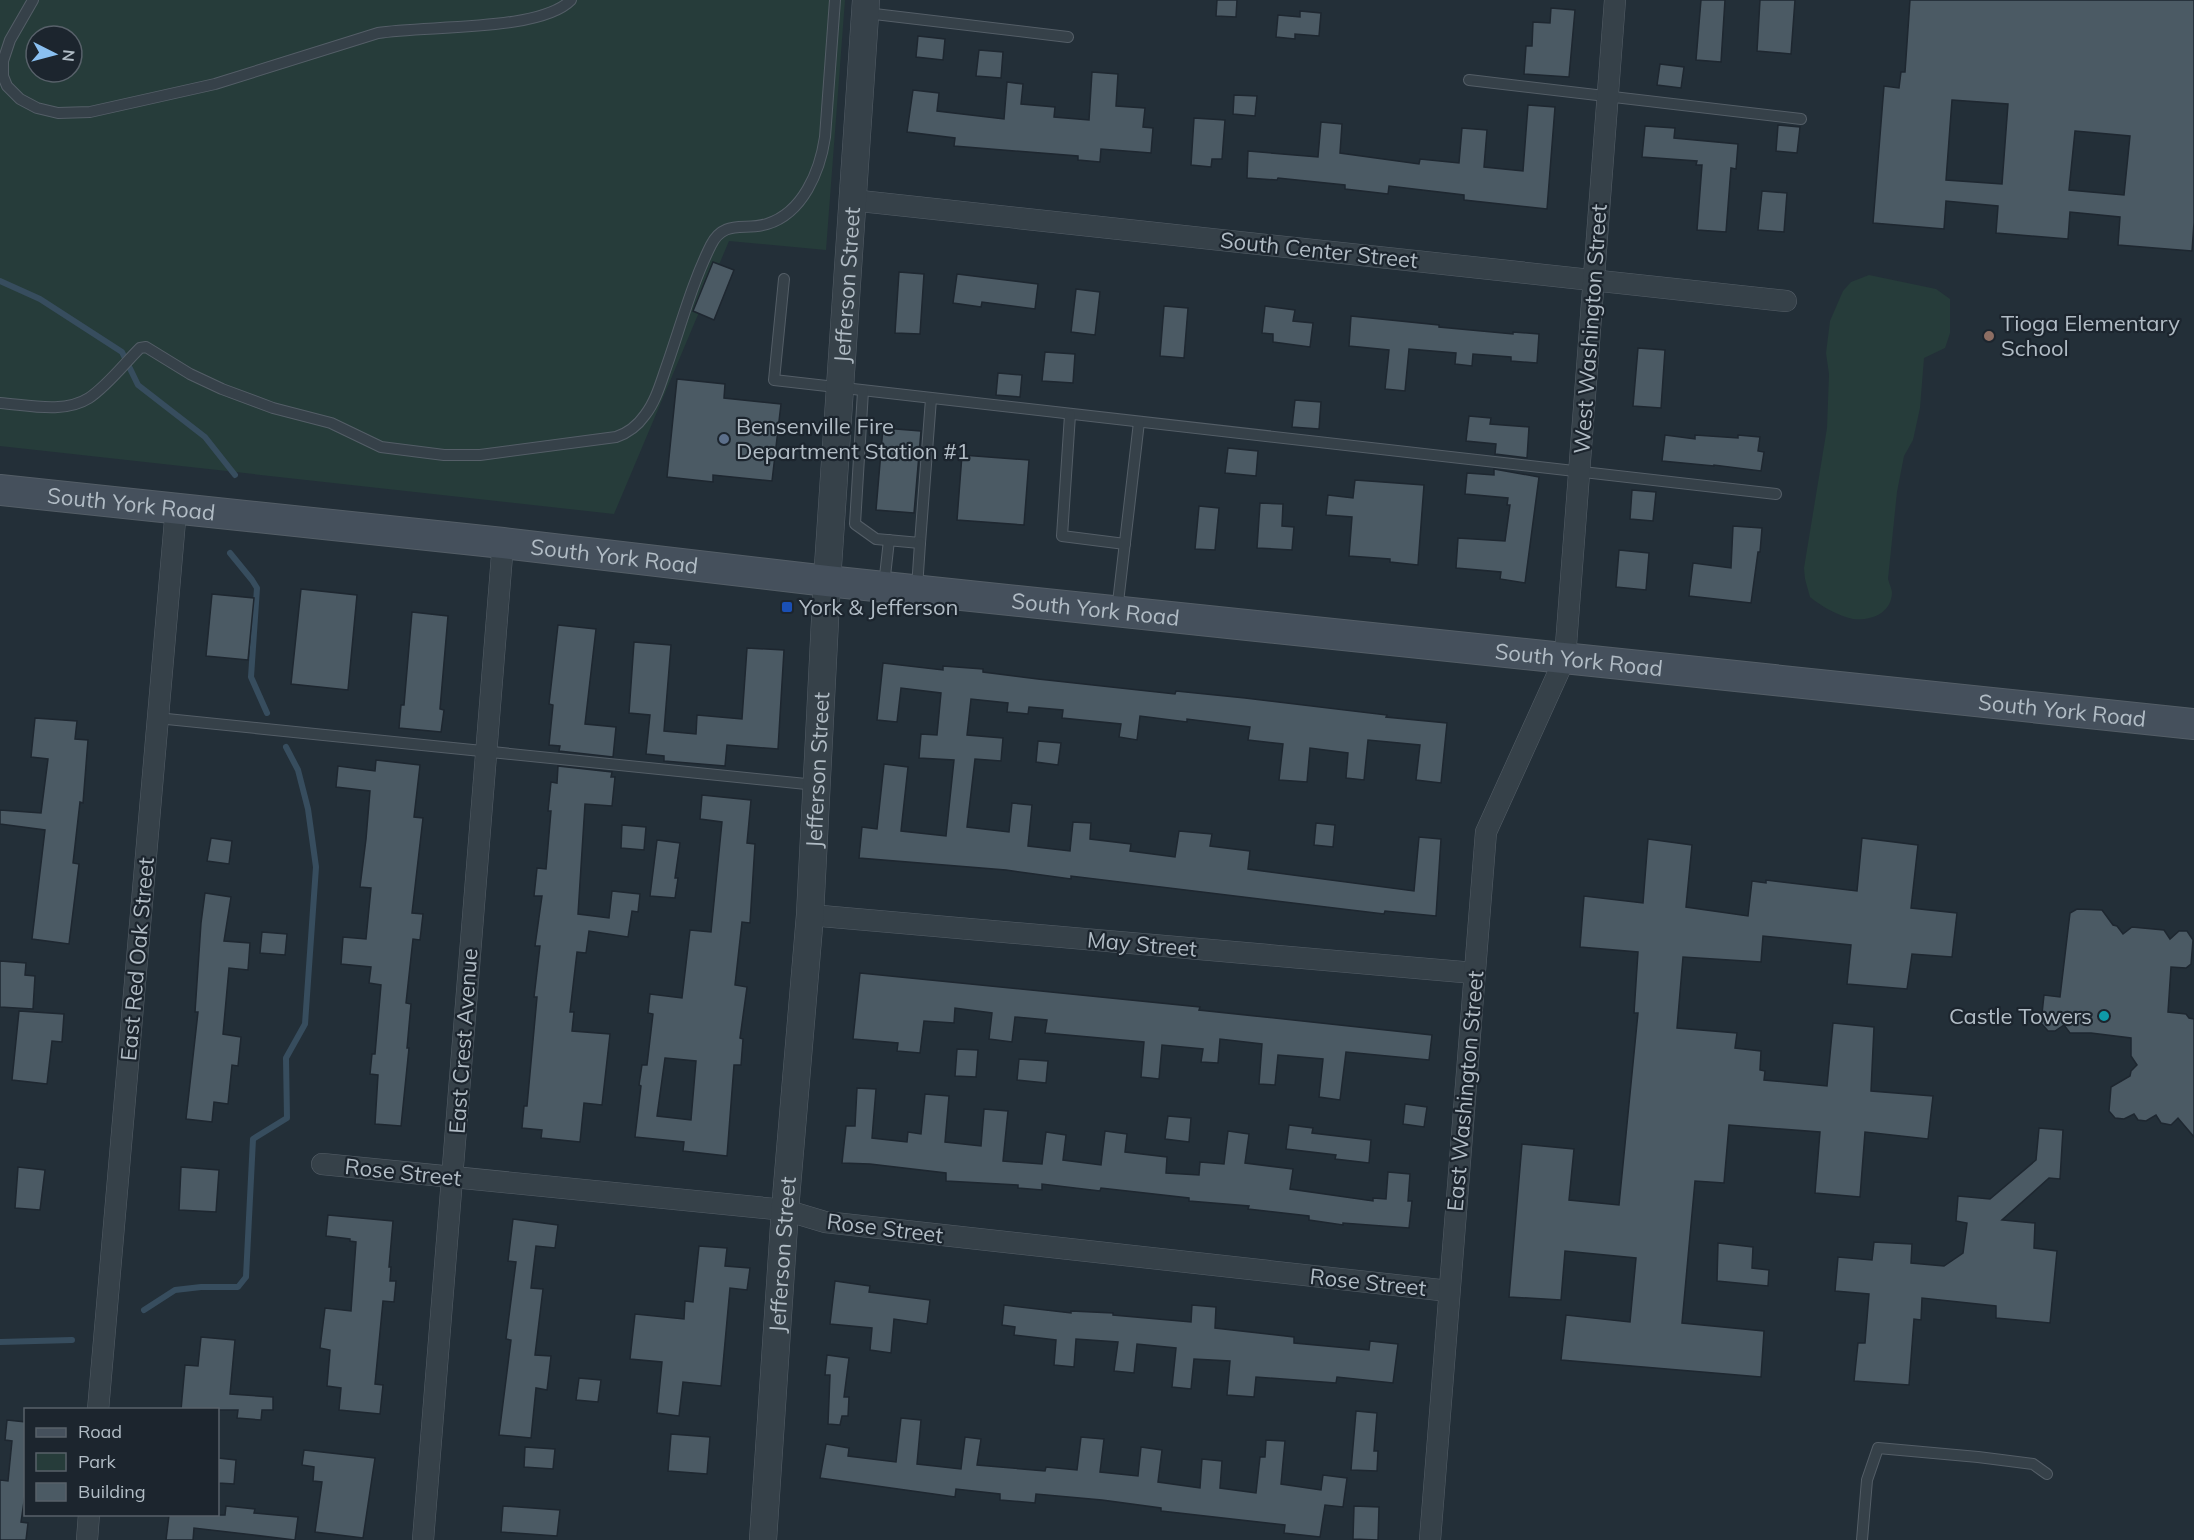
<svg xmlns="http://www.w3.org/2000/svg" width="2194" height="1540" font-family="Mulish,sans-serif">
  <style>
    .green { fill: #263c3a; fill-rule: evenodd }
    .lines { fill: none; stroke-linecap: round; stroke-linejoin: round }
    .stream { stroke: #374d5e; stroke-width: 6 }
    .building { fill: #4b5a64; stroke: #1e2730; stroke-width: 1.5; fill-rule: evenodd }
    .service-casing { stroke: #545e67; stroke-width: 12 }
    .minor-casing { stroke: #545e67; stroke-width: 22 }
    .tertiary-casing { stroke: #545e67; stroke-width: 28 }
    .secondary-casing { stroke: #545e67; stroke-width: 32 }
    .service { stroke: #364149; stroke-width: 10 }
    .minor { stroke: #364149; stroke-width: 21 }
    .tertiary { stroke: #364149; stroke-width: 27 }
    .secondary { stroke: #45505c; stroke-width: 30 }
    .education-dot { fill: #8d6e63; stroke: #1c252e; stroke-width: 2 }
    .service-dot { fill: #5c6f8a; stroke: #1c252e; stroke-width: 2 }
    .transit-dot { fill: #1a4fb4; stroke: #1c252e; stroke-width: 2 }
    .culture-dot { fill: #0f9aa8; stroke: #1c252e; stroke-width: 2 }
    .labels { text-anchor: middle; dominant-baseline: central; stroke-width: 4.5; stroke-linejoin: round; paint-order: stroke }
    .street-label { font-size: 22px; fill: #b1bcc5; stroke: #1c252e }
    .poi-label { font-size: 22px; fill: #b1bcc5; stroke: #1c252e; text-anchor: start }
  </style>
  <rect width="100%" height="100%" fill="#232f38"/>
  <g class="green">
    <path d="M0 0H845L826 250 729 241 614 514 0 446ZM36 36H72V72H36Z"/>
    <path d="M1869 275 1936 289 1950 299V333L1945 348 1924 358 1920 408 1913 440 1904 456 1897 492 1888 579C1889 583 1892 589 1892 593 1891 614 1870 621 1853 619 1838 616 1821 606 1810 597L1805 579 1804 568 1827 428 1829 374 1826 353 1830 321 1843 291 1851 282Z"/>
  </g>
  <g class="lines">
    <g class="stream">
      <polyline points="0,281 40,299 122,352 138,385 205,437 235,475"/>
      <polyline points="230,553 252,580 257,588 251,677 267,713"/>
      <polyline points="144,1310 175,1290 201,1287 238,1287 246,1277 253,1139 287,1118 286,1058 305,1024 316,867 308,809 298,770 286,747"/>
      <polyline points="0,1342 72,1340"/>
    </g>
  </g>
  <g class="building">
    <polygon points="1217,0 1237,0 1236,17 1216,16"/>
    <polygon points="1701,0 1725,0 1721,62 1696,60"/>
    <polygon points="1760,0 1795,0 1791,54 1757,51"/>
    <path d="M1910 0H2194V223L2192 251 2118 245 2120 217 2070 212 2068 239 1996 233 1998 206 1946 201 1944 229 1873 223 1884 86 1899 88 1901 72H1905ZM1952 100 2008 104 2002 184 1946 180ZM2075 131 2130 136 2124 195 2069 190Z"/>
    <polygon points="1551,8 1575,10 1569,77 1524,74 1526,46 1532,46 1533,22 1550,23"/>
    <polygon points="1300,11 1321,13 1319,36 1295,34 1295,39 1276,37 1278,15 1300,17"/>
    <polygon points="918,36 945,39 943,60 916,57"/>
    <polygon points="979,50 1003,52 1001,78 976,76"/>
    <polygon points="1660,64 1684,67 1681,88 1657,85"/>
    <polygon points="1092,72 1118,74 1116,106 1145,108 1143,127 1153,128 1151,153 1101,149 1100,162 1078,160 1078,156 954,146 955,138 907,132 913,90 939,93 937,111 1004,119 1007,82 1023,84 1021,104 1055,107 1054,117 1089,120"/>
    <polygon points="1234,95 1257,96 1255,116 1233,114"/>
    <polygon points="1528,105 1555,107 1547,209 1464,200 1464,195 1389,186 1388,194 1345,189 1345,185 1278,178 1277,180 1247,178 1248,151 1318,157 1321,122 1342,124 1340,153 1419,164 1420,159 1459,163 1462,128 1487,130 1484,167 1523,171"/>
    <polygon points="1194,118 1225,120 1222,159 1212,159 1211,167 1191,165"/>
    <polygon points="1778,125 1800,127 1797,153 1776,151"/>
    <polygon points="1645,126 1675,128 1674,138 1738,144 1736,169 1731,168 1726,232 1697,230 1702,165 1696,165 1697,161 1642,157"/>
    <polygon points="1762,191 1787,193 1784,232 1758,230"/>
    <polygon points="713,262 734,270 714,320 693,311"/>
    <polygon points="899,272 924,274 920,334 895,333"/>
    <polygon points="957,274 1038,284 1035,309 982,302 981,307 953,303"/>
    <polygon points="1076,289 1100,292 1095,335 1071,332"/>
    <polygon points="1164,306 1188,308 1184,358 1160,356"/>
    <polygon points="1265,306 1295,310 1293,321 1313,323 1310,347 1273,342 1273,334 1262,333"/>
    <polygon points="1351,316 1439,325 1439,327 1513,334 1513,332 1539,334 1537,363 1511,361 1511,357 1473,354 1472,366 1455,364 1456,353 1409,349 1405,391 1385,389 1389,350 1349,346"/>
    <polygon points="1638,348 1665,350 1661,408 1633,406"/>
    <polygon points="1045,352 1075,354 1073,383 1042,381"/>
    <polygon points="998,373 1022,375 1020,397 996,395"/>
    <polygon points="677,379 725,384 724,398 781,404 772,481 713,475 713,482 667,477"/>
    <polygon points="1295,400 1321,402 1319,429 1292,427"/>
    <polygon points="1469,416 1491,418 1490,424 1529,427 1527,458 1495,454 1496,444 1466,441"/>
    <polygon points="883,428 921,431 914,513 876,510"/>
    <polygon points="1665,435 1695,439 1695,435 1738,438 1738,435 1760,437 1758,451 1764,452 1761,471 1714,465 1714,466 1662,461"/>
    <polygon points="1228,448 1258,451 1256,476 1225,473"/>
    <polygon points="962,455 1029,460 1024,525 957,520"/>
    <polygon points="1494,469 1539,477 1525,583 1500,579 1501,572 1456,568 1458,538 1505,541 1510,505 1507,505 1508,498 1465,494 1467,473 1494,475"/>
    <polygon points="1355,480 1424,485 1418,565 1390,562 1390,559 1349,556 1352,517 1326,515 1328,495 1353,498"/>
    <polygon points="1632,490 1656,492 1653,521 1630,519"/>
    <polygon points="1260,503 1283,504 1282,526 1294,527 1292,550 1257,548"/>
    <polygon points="1199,506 1219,508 1215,550 1195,549"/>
    <polygon points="1733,526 1762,528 1760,552 1758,552 1751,603 1689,596 1693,563 1731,568"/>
    <polygon points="1619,550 1649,553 1646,590 1616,587"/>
    <polygon points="301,589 357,595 348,690 291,684"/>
    <polygon points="212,594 254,598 248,660 206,656"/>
    <polygon points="412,612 448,616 440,709 444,710 441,732 399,728 401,705 404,705"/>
    <polygon points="558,625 596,629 585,724 616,727 613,757 559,751 560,746 549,745 553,705 549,704"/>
    <polygon points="634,642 671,645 664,731 696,734 697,715 742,719 747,648 784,650 778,749 727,745 725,766 664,761 664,756 646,754 650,715 629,713"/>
    <polygon points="883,663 943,670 943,666 983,669 983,672 1038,679 1175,694 1176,691 1245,698 1387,715 1386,717 1447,723 1441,783 1416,780 1420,745 1368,740 1364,780 1346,778 1348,753 1310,748 1307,782 1279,780 1283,744 1248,740 1250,727 1187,719 1187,722 1140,716 1137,740 1119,737 1121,724 1062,718 1063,710 1029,707 1028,714 1007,712 1008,703 971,699 967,735 1003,738 1001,761 975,759 967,827 1009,832 1012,803 1032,805 1028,846 1070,851 1073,822 1091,823 1090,839 1131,844 1130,851 1175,857 1179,831 1212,834 1210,846 1250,851 1248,869 1414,891 1419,837 1441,839 1436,916 1385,911 1384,914 1071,876 1071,879 1006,870 859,858 862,827 877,829 884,764 908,767 901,831 946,836 954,760 919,758 921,734 937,735 941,693 901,688 897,722 877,720"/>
    <polygon points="35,718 77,721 75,739 88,740 83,803 80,802 73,863 79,864 69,944 32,939 45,830 0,824 0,810 41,813 48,759 31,757"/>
    <polygon points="1038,741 1061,743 1058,765 1036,762"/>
    <polygon points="376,760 420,765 414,817 423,818 412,913 423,914 420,940 413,939 406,1003 411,1004 407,1048 409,1048 401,1126 375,1124 378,1075 370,1074 372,1054 375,1054 381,985 369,983 371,967 341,964 343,937 366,939 371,888 360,887 366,839 370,791 336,787 338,766 375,771"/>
    <polygon points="558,766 612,772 611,777 615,777 612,806 585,804 578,914 609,918 612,891 640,894 638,912 632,911 628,937 589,931 586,953 577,952 570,1012 574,1012 572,1031 610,1034 602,1105 584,1103 580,1142 541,1138 542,1130 522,1128 524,1106 527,1106 537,997 534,997 540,946 535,946 542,896 534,896 537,868 546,869 551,811 548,811 551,782 557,783"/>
    <path d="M702 795 751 800 747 843 755 844 750 923 742 922 735 985 747 987 740 1038 743 1039 741 1065H734L727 1156 683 1151 684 1142 635 1137 641 1086 639 1085 642 1065H647L653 1014 648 1013 650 994 682 998 690 930 711 932 722 822 700 819ZM665 1058 696 1061 691 1120 657 1116Z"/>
    <polygon points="1316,823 1335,825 1333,847 1314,845"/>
    <polygon points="622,825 646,827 644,850 621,848"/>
    <polygon points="211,838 232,841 229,864 207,861"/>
    <polygon points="1862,838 1918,845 1911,908 1957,913 1952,957 1912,954 1907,989 1847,984 1851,945 1763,936 1761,962 1683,957 1677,1028 1737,1033 1735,1048 1761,1051 1760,1070 1765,1071 1764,1080 1827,1086 1833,1023 1874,1027 1871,1091 1933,1096 1928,1139 1865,1132 1860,1197 1815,1193 1820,1132 1729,1125 1724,1183 1695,1181 1682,1323 1764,1331 1761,1377 1561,1360 1566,1315 1630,1322 1636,1258 1565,1251 1561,1300 1509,1297 1522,1144 1574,1149 1569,1200 1619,1205 1638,1013 1634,1013 1638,952 1580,947 1584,896 1643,903 1648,839 1692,845 1686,907 1748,916 1752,881 1766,883 1766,880 1857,891"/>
    <polygon points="657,840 680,843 675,878 678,878 675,898 650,896"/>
    <polygon points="205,893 231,897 224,941 250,943 248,970 229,968 223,1034 241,1037 238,1066 232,1065 228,1104 214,1102 212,1122 186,1119 198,1012 195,1012 201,923"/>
    <polygon points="2077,909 2102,910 2113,925 2117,926 2123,934 2132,927 2164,930 2170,939 2179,931 2187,931 2193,940 2191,964 2186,968 2171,967 2168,1012 2186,1014 2189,1018 2194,1019 2194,1137 2178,1118 2171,1125 2161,1123 2156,1115 2146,1121 2138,1120 2134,1114 2124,1119 2115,1118 2109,1111 2111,1087 2130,1076 2131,1071 2137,1065 2131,1056 2131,1038 2091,1033 2070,1033 2064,1025 2055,1031 2048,1031 2041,1023 2044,995 2060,997 2070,913"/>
    <polygon points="262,932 287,934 285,955 260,953"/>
    <polygon points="0,961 26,963 25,975 35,976 33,1009 0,1007"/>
    <polygon points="860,973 1200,1007 1199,1010 1432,1035 1429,1060 1346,1052 1340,1100 1319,1097 1323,1059 1278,1055 1275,1085 1259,1084 1262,1044 1220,1039 1218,1063 1201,1062 1203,1049 1162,1045 1159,1079 1141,1077 1144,1042 1045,1033 1047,1020 1015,1017 1012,1042 989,1039 992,1013 955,1008 954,1023 924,1021 920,1053 897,1051 898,1043 853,1039"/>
    <polygon points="19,1011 64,1014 62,1042 52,1041 47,1084 12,1080"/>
    <polygon points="957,1049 978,1050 976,1077 955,1076"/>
    <polygon points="1019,1059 1048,1061 1046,1083 1017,1080"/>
    <polygon points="857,1088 876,1089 872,1138 907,1142 908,1132 921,1134 925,1094 949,1096 945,1142 981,1146 984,1109 1008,1111 1003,1161 1042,1164 1046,1132 1066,1135 1063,1160 1101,1165 1105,1131 1127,1134 1125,1152 1167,1157 1166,1173 1199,1175 1200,1162 1224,1164 1228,1131 1249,1134 1245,1163 1293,1169 1290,1189 1373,1201 1373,1198 1386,1199 1388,1172 1410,1174 1408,1201 1412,1201 1409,1228 1343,1223 1343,1225 1309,1220 1309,1216 1248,1209 1249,1206 1189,1201 1189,1198 1101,1188 1100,1191 1042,1184 1042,1190 1018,1188 1018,1185 946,1181 946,1173 870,1164 842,1163 846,1126 855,1126"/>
    <polygon points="1405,1104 1427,1107 1424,1127 1403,1124"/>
    <polygon points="1168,1116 1191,1118 1189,1142 1165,1139"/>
    <polygon points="1289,1125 1313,1128 1312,1133 1371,1140 1369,1163 1335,1159 1336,1155 1286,1149"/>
    <polygon points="2039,1128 2063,1130 2060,1179 2049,1178 2002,1220 2035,1223 2034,1248 2057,1251 2050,1323 1996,1318 1996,1306 1922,1298 1921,1320 1914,1319 1909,1385 1854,1381 1858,1343 1865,1343 1869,1294 1835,1291 1838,1257 1872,1260 1874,1242 1912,1244 1911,1263 1944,1266 1963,1253 1967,1223 1956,1221 1958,1196 1990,1199 2036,1160"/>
    <polygon points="18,1167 45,1170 40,1210 15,1208"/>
    <polygon points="181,1167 219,1170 216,1212 179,1210"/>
    <polygon points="328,1215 393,1221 389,1267 391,1267 390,1281 396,1281 394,1302 383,1301 375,1384 383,1385 380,1414 339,1410 341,1388 327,1386 330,1350 320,1348 325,1308 351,1311 356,1242 350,1241 350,1239 326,1236"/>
    <polygon points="513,1219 558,1225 555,1248 536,1246 531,1288 543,1289 535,1355 551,1356 547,1390 536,1388 531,1438 499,1435 511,1340 506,1339 516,1262 508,1261"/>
    <polygon points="1718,1243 1753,1247 1752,1268 1769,1270 1768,1286 1717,1281"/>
    <polygon points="699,1246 727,1248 725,1266 750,1268 747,1290 730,1288 721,1386 683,1382 679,1416 657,1413 662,1362 630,1359 635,1314 684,1319 685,1301 693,1302"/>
    <polygon points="835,1281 870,1286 869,1292 930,1300 927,1324 894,1319 891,1353 870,1350 872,1328 830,1324"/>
    <polygon points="1004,1305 1071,1313 1071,1311 1113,1313 1113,1315 1191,1322 1192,1305 1216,1307 1215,1328 1294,1337 1294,1343 1369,1350 1370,1341 1398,1344 1393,1383 1337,1377 1336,1383 1256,1377 1254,1397 1227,1395 1230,1361 1194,1359 1191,1389 1172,1387 1176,1348 1137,1344 1134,1373 1114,1371 1118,1342 1076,1339 1074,1367 1054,1365 1056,1340 1014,1335 1015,1327 1002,1325"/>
    <polygon points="201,1337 235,1340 230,1394 273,1397 273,1410 262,1410 261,1420 237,1418 238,1410 181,1410 185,1365 198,1366"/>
    <polygon points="827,1355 849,1358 844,1397 849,1397 848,1416 842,1416 840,1425 828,1424 830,1375 825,1375"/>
    <polygon points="579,1378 601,1380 598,1402 576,1400"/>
    <polygon points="1356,1411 1377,1413 1374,1451 1378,1451 1377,1471 1351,1470"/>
    <polygon points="901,1418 921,1420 917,1464 961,1469 965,1437 981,1439 977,1465 1045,1471 1046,1467 1077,1470 1081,1437 1104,1439 1100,1472 1138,1476 1141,1447 1162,1450 1158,1482 1200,1488 1202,1459 1222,1461 1220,1488 1256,1493 1260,1457 1265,1457 1266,1440 1285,1441 1281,1484 1321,1490 1323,1475 1347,1478 1343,1507 1325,1505 1320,1537 1284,1533 1285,1525 1161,1511 1161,1508 1102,1500 1036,1494 1035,1503 1000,1500 1000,1494 956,1489 955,1497 820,1478 826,1444 849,1448 848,1456 896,1462"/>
    <polygon points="7,1420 26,1422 26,1488 21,1522 28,1523 26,1540 0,1540 0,1480 8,1481 12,1441 5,1440"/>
    <polygon points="671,1434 710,1437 707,1474 668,1471"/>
    <polygon points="525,1447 555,1449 553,1469 524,1467"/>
    <polygon points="304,1450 375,1458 363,1538 315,1532 322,1482 313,1481 314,1467 302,1465"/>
    <polygon points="218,1458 236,1460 234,1484 218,1483"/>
    <polygon points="226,1506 255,1509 254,1513 298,1517 295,1540 194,1528 193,1540 166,1540 169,1515 225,1515"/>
    <polygon points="503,1506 560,1510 557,1536 501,1532"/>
    <polygon points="1354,1506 1379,1507 1378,1540 1353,1539"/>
  </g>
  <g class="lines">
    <defs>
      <g id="service">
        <path d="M33 0 10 40 3 61V76L7 86 20 99 37 108 58 113 90 112 215 84 378 33C424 25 540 32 571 0"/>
        <polyline points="866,13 1068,37"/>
        <polyline points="1469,80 1801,119"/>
        <polyline points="784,279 774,380 1776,494"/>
        <polyline points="863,391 855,524 876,539 920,543 931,399"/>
        <path d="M0 403C28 405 64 414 89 398 107 386 124 364 140 348L146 347 190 374 222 389 273 408 331 423 381 447 444 455H480L616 437C628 433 638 425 645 415 656 401 661 382 667 365 681 325 692 283 711 245 724 219 744 231 767 224 803 213 820 171 825 137L835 0"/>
        <polyline points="1070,415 1062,536 1125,544"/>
        <polyline points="884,585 889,540"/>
        <polyline points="917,588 920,543"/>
        <polyline points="1117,611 1139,422"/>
        <polyline points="157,718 816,785"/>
        <polyline points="1862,1540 1867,1480 1878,1448 1978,1457 2033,1464 2047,1474"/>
      </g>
      <g id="minor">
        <polyline points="851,200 1786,301"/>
        <polyline points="810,915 1474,973"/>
        <polyline points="322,1164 785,1210 825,1222 1449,1291"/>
        <polyline points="98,1410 176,509"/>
        <polyline points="87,1540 89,1514"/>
        <polyline points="423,1540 503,543"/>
        <polyline points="1430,1540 1486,832 1565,658 1615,0"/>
      </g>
      <g id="tertiary">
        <path id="s1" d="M763 1540 785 1210 810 915 827 581 866 0"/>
      </g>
      <g id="secondary">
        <path id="s2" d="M0 490 503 543 827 581 2194 724"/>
      </g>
    </defs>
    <use href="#service" class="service-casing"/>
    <use href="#minor" class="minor-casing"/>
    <use href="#tertiary" class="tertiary-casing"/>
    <use href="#secondary" class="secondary-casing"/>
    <use href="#service" class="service"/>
    <use href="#minor" class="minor"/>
    <use href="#tertiary" class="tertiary"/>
    <use href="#secondary" class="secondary"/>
  </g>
  <circle class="education-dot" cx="1989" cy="336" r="6"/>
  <circle class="service-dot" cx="724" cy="439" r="6"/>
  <rect class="transit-dot" x="781" y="601" width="12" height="12" rx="3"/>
  <circle class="culture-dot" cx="2104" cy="1016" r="6"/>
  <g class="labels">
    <g class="street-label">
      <text transform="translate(1319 250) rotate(6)">South Center Street</text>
      <text stroke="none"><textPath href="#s1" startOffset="1258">Jefferson Street</textPath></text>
      <text transform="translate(1590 329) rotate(-86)">West Washington Street</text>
      <text stroke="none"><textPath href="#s2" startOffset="132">South York Road</textPath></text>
      <text stroke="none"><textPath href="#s2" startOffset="618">South York Road</textPath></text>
      <text stroke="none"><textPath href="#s2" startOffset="1102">South York Road</textPath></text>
      <text stroke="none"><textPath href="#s2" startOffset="1588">South York Road</textPath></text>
      <text stroke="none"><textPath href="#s2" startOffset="2074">South York Road</textPath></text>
      <text stroke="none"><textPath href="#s1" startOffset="772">Jefferson Street</textPath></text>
      <text transform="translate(1142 944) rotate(5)">May Street</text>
      <text transform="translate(137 959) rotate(-85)">East Red Oak Street</text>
      <text transform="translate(463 1041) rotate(-86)">East Crest Avenue</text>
      <text transform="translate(1465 1091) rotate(-85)">East Washington Street</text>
      <text transform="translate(403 1172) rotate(6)">Rose Street</text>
      <text transform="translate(885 1228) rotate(7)">Rose Street</text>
      <text stroke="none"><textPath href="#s1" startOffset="286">Jefferson Street</textPath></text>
      <text transform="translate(1368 1282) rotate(6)">Rose Street</text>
    </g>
    <g class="poi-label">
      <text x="2001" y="323">Tioga Elementary<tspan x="2001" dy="25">School</tspan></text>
      <text x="736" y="426">Bensenville Fire<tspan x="736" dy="25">Department Station #1</tspan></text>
      <text x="799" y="607">York &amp; Jefferson</text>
      <text x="2092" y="1016" text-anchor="end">Castle Towers</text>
    </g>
  </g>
  <rect x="24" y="1408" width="195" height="108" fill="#1c252e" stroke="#58616a" stroke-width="1.5"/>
  <rect x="36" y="1428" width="30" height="9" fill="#45505c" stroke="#58616a" stroke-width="1.5"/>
  <text x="78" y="1438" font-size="18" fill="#b1bcc5">Road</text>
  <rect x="36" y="1453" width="30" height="18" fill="#263c3a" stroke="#58616a" stroke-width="1.5"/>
  <text x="78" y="1468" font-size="18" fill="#b1bcc5">Park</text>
  <rect x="36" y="1483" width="30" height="18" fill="#4b5a64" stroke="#58616a" stroke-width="1.5"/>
  <text x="78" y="1498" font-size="18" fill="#b1bcc5">Building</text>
  <g transform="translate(54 54) rotate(96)"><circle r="28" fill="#1c252e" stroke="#58616a" stroke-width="1.5"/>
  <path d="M0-4.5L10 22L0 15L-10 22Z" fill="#8ac0f1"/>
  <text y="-9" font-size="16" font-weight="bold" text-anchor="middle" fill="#b1bcc5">N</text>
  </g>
</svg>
